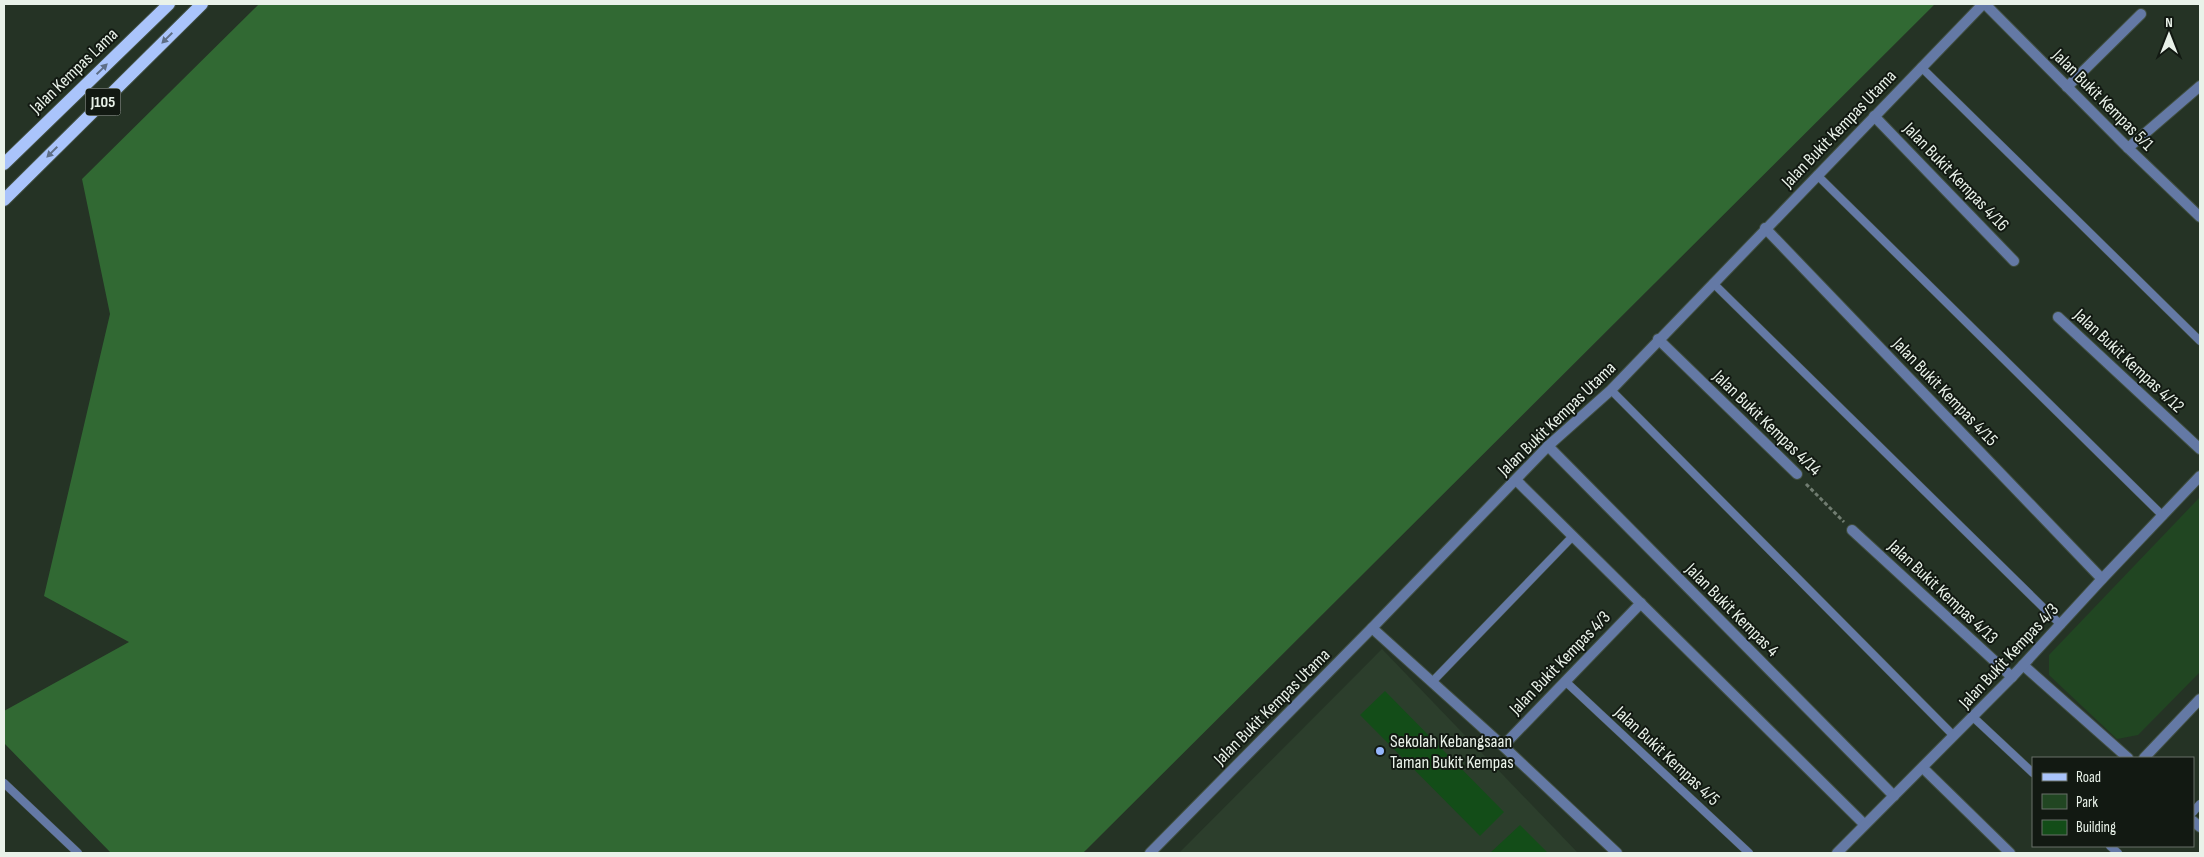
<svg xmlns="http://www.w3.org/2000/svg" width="2204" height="857" font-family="'Sofia Sans Condensed',sans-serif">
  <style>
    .built { fill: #2c3e2c }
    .green { fill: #214622 }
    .forest { fill: #316933 }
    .building { fill: #134d18 }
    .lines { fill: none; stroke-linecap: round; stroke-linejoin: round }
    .service-casing { stroke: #404e40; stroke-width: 9 }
    .minor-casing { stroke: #404e40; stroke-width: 12 }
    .primary-casing { stroke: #404e40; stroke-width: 14 }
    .path { stroke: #717d71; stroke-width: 3; stroke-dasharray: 4 2.5; stroke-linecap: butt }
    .service { stroke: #6479a5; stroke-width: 8 }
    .minor { stroke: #6479a5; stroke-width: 10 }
    .primary { stroke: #aac4fb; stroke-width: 12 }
    .oneway { fill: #5e6e86 }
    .poi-dot { fill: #95b6fd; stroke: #121912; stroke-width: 2 }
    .labels { text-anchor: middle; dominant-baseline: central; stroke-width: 4; stroke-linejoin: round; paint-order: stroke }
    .shield { fill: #121912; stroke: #a8b1a8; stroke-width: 1 }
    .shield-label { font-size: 16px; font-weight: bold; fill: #e9f2e9 }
    .street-label { font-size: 18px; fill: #e9f2e9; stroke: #121912 }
    .poi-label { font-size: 18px; fill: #e9f2e9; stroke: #121912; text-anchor: start }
  </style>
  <rect width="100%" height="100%" fill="#253325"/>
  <polygon class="built" points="1382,649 1578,853 1179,853"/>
  <polygon class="green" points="2200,497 2200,672 2138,735 2117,739 2049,675 2049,655"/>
  <polygon class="forest" points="259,4 1935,4 1083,853 111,853 4,743 4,711 129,642 44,596 110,314 82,179"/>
  <g class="building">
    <polygon points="1385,691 1504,812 1480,836 1360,715"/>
    <polygon points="1520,825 1547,852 1490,853"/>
  </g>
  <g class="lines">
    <defs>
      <g id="service">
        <polyline points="1921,67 2200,341"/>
        <polyline points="1817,175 2163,516"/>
        <polyline points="1713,283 2061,625"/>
        <polyline points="1611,390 1954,736"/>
        <polyline points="1565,681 1749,853"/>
        <polyline points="1432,682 1573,536"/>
        <polyline points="1973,717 2033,773"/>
        <polyline points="4,783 78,853"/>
        <polyline points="2193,812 2200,804"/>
        <polyline points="2110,846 2118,853"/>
      </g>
      <g id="minor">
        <polyline points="1985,4 2128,148 2200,217"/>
        <polyline points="2067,87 2141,14"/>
        <polyline points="1874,116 2014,261"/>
        <polyline points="2128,148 2200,86"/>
        <polyline points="1765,228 2102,579"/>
        <polyline points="2058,317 2200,449"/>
        <polyline points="1658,339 1797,474"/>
        <polyline points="1548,446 1894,796"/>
        <polyline points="1516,480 1864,824"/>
        <polyline points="1852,530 2012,677"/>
        <polyline points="1372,628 1503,746 1617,853"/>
        <polyline points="2023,665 2128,758"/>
        <polyline points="1503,746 1641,603"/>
        <polyline points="2144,758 2200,699"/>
        <polyline points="1923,768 2010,853"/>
        <polyline points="2193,821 2200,827"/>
        <polyline points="1150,853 1372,628 1548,446 1611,390 1983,4"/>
        <polyline points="1837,853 2012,677 2102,579 2200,476"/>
      </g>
      <g id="primary">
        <polyline points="4,164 169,4"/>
        <polyline points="4,200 202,4"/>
      </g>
    </defs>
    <use href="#service" class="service-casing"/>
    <use href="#minor" class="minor-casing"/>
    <use href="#primary" class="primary-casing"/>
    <polyline class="path" points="1806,484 1844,522"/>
    <use href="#service" class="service"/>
    <use href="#minor" class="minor"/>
    <use href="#primary" class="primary"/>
  </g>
  <defs><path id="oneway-solid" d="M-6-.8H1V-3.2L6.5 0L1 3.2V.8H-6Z" transform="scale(1.25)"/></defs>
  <g class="oneway">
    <use href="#oneway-solid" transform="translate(167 38) rotate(135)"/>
    <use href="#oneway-solid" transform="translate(102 69) rotate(-44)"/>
    <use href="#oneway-solid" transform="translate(52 152) rotate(135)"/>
  </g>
  <circle class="poi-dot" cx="1380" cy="751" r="5"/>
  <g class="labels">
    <rect class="shield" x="85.5" y="88.5" width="35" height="27" rx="4"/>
    <g class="shield-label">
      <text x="103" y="102">J105</text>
    </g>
    <g class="street-label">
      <text transform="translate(74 71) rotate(-44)">Jalan Kempas Lama</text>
      <text transform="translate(2103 100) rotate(45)">Jalan Bukit Kempas 5/1</text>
      <text transform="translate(1839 129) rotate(-46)">Jalan Bukit Kempas Utama</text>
      <text transform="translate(1956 177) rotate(46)">Jalan Bukit Kempas 4/16</text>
      <text transform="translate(2129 361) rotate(43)">Jalan Bukit Kempas 4/12</text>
      <text transform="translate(1945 392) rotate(46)">Jalan Bukit Kempas 4/15</text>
      <text transform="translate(1557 419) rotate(-44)">Jalan Bukit Kempas Utama</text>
      <text transform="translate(1767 423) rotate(44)">Jalan Bukit Kempas 4/14</text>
      <text transform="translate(1943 592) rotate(43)">Jalan Bukit Kempas 4/13</text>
      <text transform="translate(1732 610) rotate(45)">Jalan Bukit Kempas 4</text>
      <text transform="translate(2009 656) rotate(-47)">Jalan Bukit Kempas 4/3</text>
      <text transform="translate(1560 663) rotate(-46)">Jalan Bukit Kempas 4/3</text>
      <text transform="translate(1272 707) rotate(-45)">Jalan Bukit Kempas Utama</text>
      <text transform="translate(1667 756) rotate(43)">Jalan Bukit Kempas 4/5</text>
    </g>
    <g class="poi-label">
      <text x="1390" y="741">Sekolah Kebangsaan<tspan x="1390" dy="21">Taman Bukit Kempas</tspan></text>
    </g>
  </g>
  <rect width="2204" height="857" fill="none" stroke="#e9f2e9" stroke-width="10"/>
  <rect x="2032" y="757" width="162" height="90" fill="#121912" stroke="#687068"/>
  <rect x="2042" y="773" width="25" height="8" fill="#aac4fb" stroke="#687068"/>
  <text x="2076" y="782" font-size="15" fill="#e9f2e9">Road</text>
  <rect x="2042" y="794" width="25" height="15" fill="#214622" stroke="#687068"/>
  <text x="2076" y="807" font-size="15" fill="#e9f2e9">Park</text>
  <rect x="2042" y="820" width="25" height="15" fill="#134d18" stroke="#687068"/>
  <text x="2076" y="832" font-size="15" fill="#e9f2e9">Building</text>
  <g transform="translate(2169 35)" stroke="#121912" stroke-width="4" paint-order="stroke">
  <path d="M0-4L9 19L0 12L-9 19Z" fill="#e9f2e9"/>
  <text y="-8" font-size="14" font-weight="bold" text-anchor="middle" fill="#e9f2e9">N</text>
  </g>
</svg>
